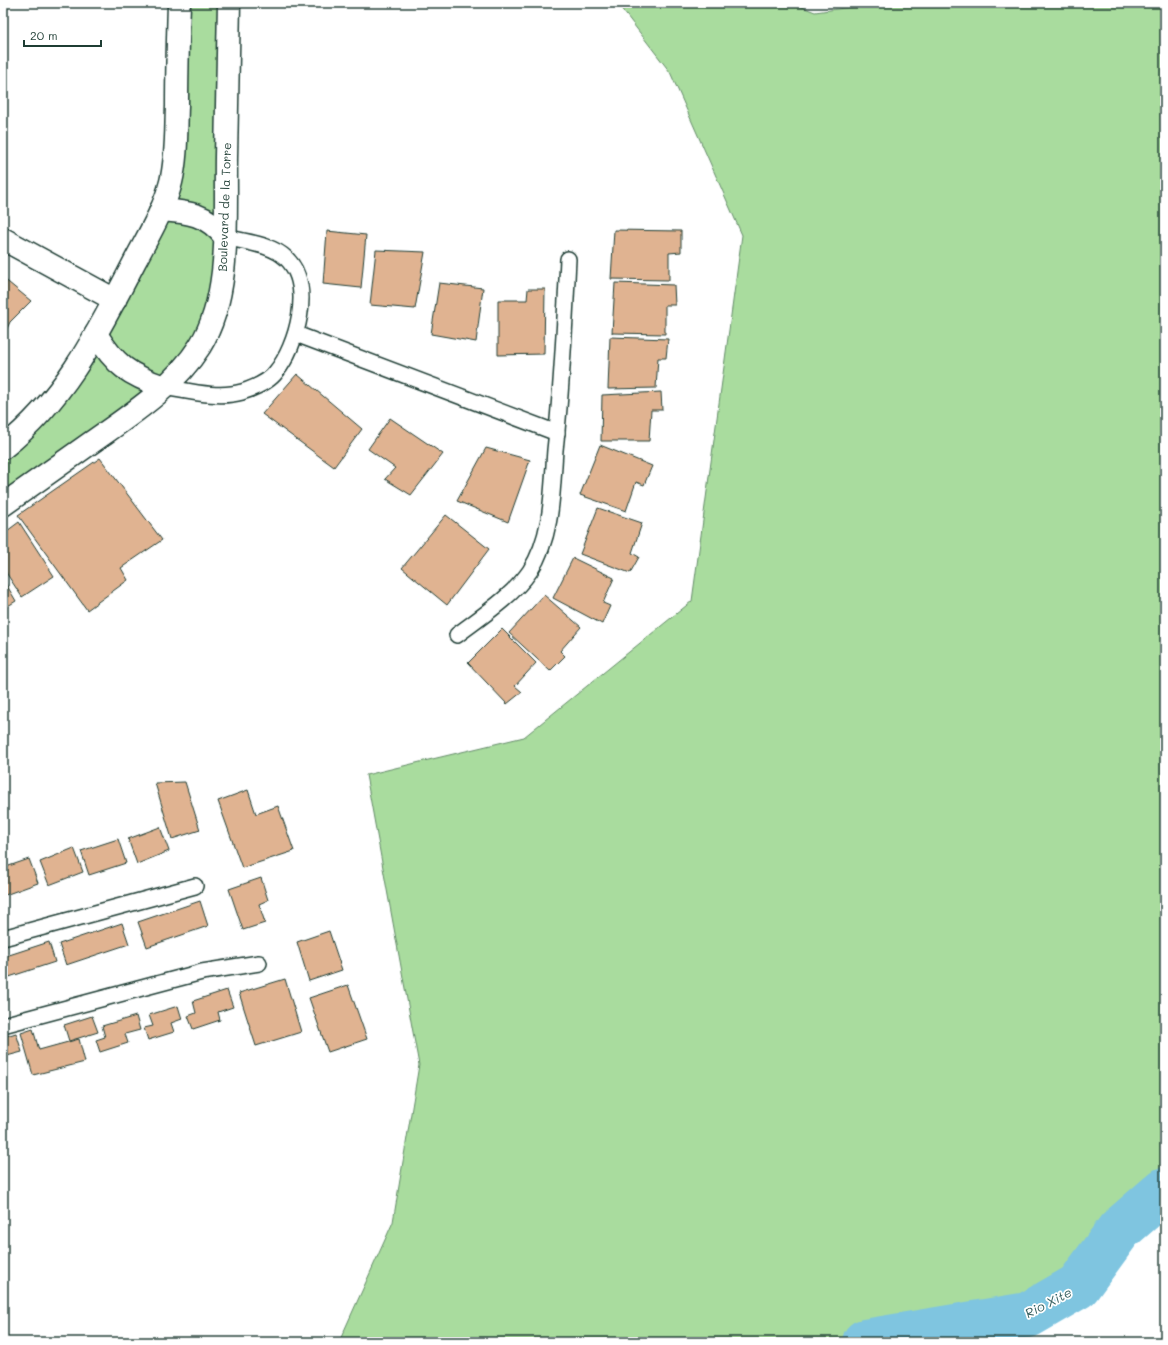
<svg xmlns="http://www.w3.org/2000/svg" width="1168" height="1345" font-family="Mali,sans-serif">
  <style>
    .green { fill: #a9dc9e; stroke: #648c69 }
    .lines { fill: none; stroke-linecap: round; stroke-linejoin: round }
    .river { stroke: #7fc5e0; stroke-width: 46 }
    .building { fill: #e0b391; stroke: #1f3d34 }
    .service-casing { stroke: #1f3d34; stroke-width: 18 }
    .minor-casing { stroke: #1f3d34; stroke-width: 25 }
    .tertiary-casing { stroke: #1f3d34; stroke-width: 25 }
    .service { stroke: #fff; stroke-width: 15 }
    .minor { stroke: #fff; stroke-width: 22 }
    .tertiary { stroke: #fff; stroke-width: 22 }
    .labels { text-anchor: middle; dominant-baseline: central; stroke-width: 3.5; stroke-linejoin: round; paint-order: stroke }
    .street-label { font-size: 12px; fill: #1f3d34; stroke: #fff }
    .water-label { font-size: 13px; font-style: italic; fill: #375f5f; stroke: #fff }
  </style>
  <rect width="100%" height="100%" fill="#fff"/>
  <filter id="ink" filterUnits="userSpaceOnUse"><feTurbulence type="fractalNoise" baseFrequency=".025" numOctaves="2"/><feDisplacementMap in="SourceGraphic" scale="8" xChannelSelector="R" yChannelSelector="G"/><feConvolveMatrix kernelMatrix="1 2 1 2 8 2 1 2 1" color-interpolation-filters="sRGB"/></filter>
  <g filter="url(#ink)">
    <g class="green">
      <polygon points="179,3 230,3 225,237 200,346 3,505 3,448 47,408 161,210"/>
      <polygon points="617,3 792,3 815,12 881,3 1165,3 1165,1190 1119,1230 1078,1286 1028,1315 865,1342 339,1342 393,1222 419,1065 366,775 524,737 692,601 742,235 670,72"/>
    </g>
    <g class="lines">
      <polyline class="river" points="865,1342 1028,1315 1078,1286 1119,1230 1165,1190"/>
    </g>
    <g class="building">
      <polygon points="614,230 681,231 681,252 669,253 669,280 611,279"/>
      <polygon points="327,231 366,235 361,288 323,284"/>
      <polygon points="376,250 425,252 415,309 370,305"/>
      <polygon points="3,278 31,301 10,322 3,337"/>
      <polygon points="439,283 483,288 476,342 431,334"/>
      <polygon points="615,283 674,285 675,305 665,305 665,334 612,333"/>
      <polygon points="528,289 545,289 544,354 498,355 498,300 527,300"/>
      <polygon points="610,337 668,339 666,358 658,358 656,388 608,389"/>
      <polygon points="297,374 362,429 334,467 262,414"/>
      <polygon points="661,392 662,410 651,410 649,441 601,441 602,395"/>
      <polygon points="390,418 443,454 411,495 385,479 395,468 368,449"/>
      <polygon points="600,445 652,466 644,485 636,482 626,511 580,495"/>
      <polygon points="486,448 530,460 508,522 457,501"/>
      <polygon points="100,458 162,540 121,568 128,580 87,610 18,515"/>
      <polygon points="598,508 642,523 632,553 639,557 630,573 580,554"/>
      <polygon points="446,515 489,549 447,605 402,568"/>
      <polygon points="19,522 54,576 22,597 3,568 3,534"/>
      <polygon points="573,558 614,578 603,603 610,606 602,624 553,598"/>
      <polygon points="3,579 16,601 3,609"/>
      <polygon points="544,595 581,627 560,651 565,656 550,671 509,633"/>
      <polygon points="502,629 536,663 515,686 522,692 507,704 468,663"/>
      <polygon points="185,782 200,830 172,839 155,783"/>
      <polygon points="248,790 256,814 278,806 294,851 242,868 218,801"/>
      <polygon points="160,827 169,851 137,864 128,839"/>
      <polygon points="118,839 126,863 89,875 81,851"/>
      <polygon points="74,848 83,872 49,885 40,862"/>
      <polygon points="29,859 38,883 5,895 3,889 3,868"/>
      <polygon points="261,878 268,900 259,904 265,923 243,930 229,889"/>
      <polygon points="200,901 208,926 147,947 138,922"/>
      <polygon points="122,923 129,944 66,965 59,944"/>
      <polygon points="329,931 342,970 309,981 297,942"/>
      <polygon points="49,942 55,962 3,979 3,957"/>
      <polygon points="285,979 301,1032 256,1046 239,993"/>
      <polygon points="348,985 367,1039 328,1052 309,998"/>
      <polygon points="227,990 233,1007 218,1012 220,1020 193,1029 188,1016 196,1013 193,1001"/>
      <polygon points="178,1006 182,1019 171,1023 174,1032 148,1040 144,1028 153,1026 149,1015"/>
      <polygon points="92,1016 98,1032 69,1041 64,1025"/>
      <polygon points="136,1016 140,1030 125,1034 128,1043 100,1052 96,1040 105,1037 102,1026"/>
      <polygon points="33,1029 39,1050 79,1039 85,1062 33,1075 21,1033"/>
      <polygon points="16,1033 22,1052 3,1057 3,1037"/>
    </g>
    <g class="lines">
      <defs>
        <g id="service">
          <polyline points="296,334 557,433"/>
          <path d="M164 387C189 391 218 399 242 392 254 388 269 382 276 372 297 346 314 286 287 259 272 244 245 242 225 237"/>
          <path d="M457 635C482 616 512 597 530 571 553 535 552 491 555 450 562 387 565 323 568 259"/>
          <polyline points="3,938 195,886"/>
          <polyline points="3,1025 202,972 259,963"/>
        </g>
        <polyline id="minor" points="3,239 115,300"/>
        <g id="tertiary">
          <path d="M161 210C189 212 207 214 225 237"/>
          <path d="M96 334C115 365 129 375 164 387"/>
          <path d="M3 448C67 397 98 332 135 261 148 236 164 210 171 182 177 157 176 131 177 106 177 72 178 37 179 3"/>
          <path d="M3 505C33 484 62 463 92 442 130 415 174 387 200 346 232 295 225 216 226 157 227 106 228 54 229 3"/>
        </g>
      </defs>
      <use href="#service" class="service-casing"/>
      <use href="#minor" class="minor-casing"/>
      <use href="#tertiary" class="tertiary-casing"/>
      <use href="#service" class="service"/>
      <use href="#minor" class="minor"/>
      <use href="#tertiary" class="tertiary"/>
    </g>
  </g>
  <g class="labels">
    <g class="street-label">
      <text transform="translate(224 207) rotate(-88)">Boulevard de la Torre</text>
    </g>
    <g class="water-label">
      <text transform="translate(1048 1302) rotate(-27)">Rio Xite</text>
    </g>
  </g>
  <rect width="1168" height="1345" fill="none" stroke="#fff" stroke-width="16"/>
  <rect x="8" y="8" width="1152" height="1329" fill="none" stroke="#1f3d34" stroke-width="1.5" filter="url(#ink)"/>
  <path d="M24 40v6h77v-6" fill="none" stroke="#1f3d34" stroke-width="2"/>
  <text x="30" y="40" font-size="12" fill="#1f3d34" stroke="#ffffff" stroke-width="3" paint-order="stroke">20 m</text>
</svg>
